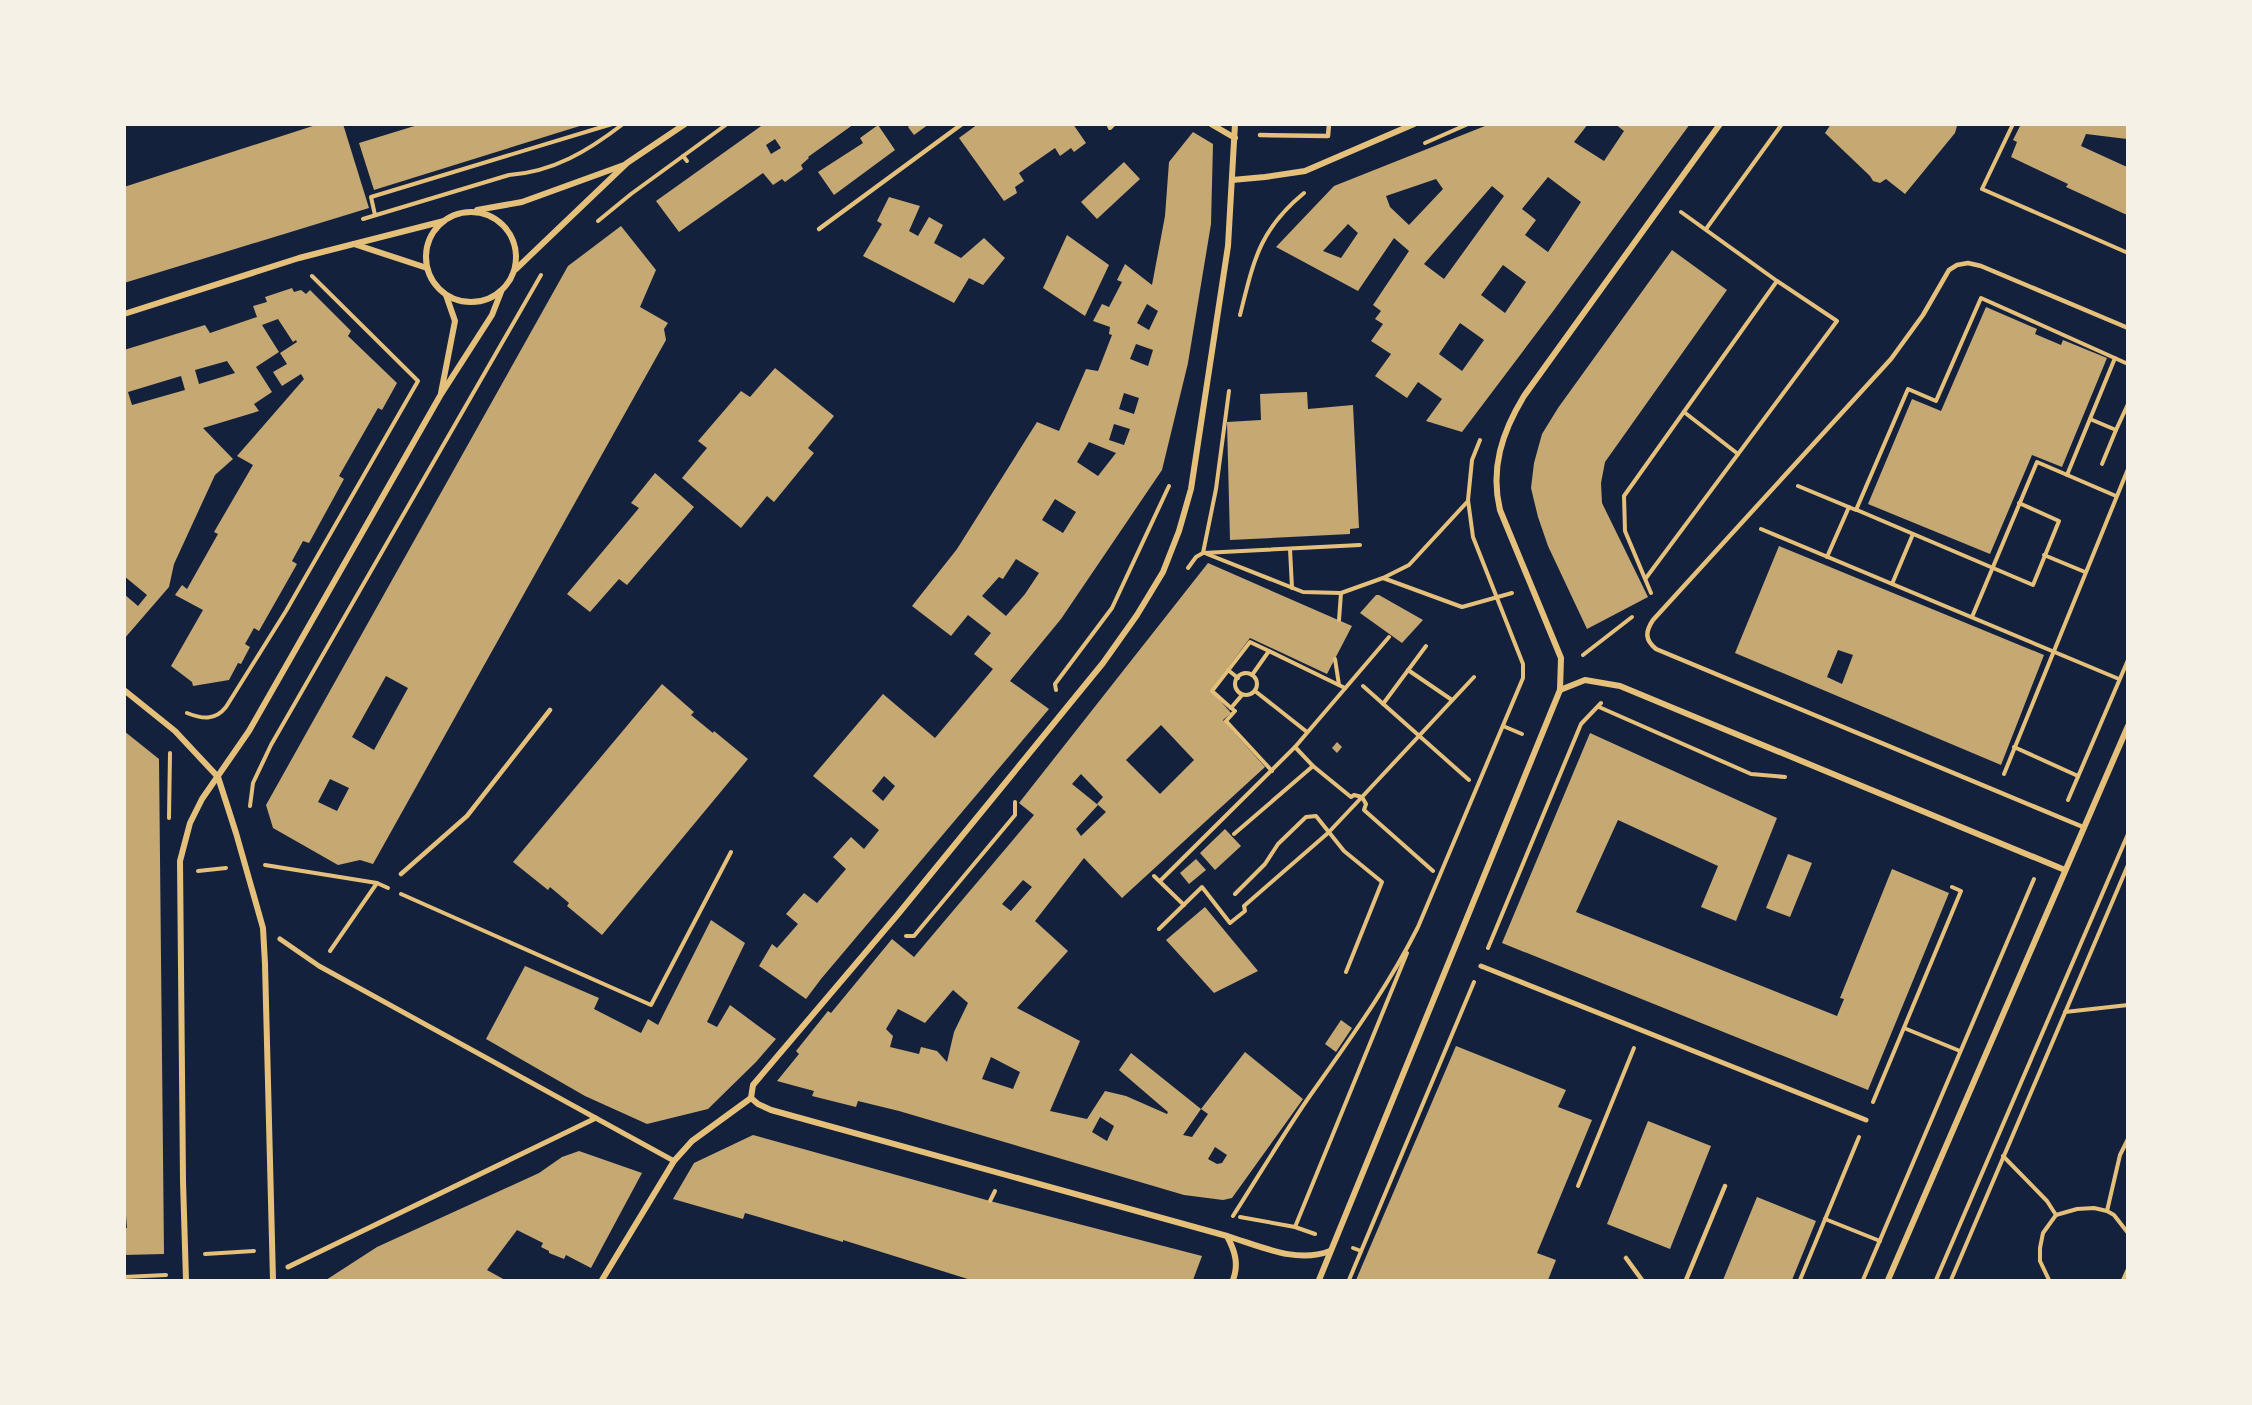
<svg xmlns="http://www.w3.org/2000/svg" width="2252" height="1405" font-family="Arial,sans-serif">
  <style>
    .building { fill: #c6a872; fill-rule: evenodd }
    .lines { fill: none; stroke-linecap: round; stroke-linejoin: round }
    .path { stroke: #e5c07b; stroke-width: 4 }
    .service { stroke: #e5c07b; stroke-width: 4.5 }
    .pedestrian { stroke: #e5c07b; stroke-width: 5 }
    .minor { stroke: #e5c07b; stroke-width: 6 }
  </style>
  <rect width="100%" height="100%" fill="#14213d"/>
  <g class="building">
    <polygon points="319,124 343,124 369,208 124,283 124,187"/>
    <polygon points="421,124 583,124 583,125 374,190 359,143"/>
    <path d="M764 124H854L808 157 809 158 801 165 803 169 785 182 782 179 773 185 763 173 679 232 656 201ZM775 139 781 148 771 154 766 145Z"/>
    <polygon points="911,124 929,124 914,135 908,127"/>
    <polygon points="978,124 1073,124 1086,143 1074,152 1071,148 1060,156 1055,148 1019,173 1024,181 1015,187 1017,193 1004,201 959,138"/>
    <path d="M1490 124H1588L1574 142 1604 161 1624 131 1615 124H1690L1554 310 1462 432 1426 421 1442 399 1418 382 1407 398 1375 376 1391 354 1371 341 1383 324 1375 319 1381 311 1373 305 1409 251 1394 238 1358 291 1276 247 1334 186ZM1548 177 1581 202 1548 252 1525 235 1536 220 1522 209ZM1436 179 1443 189 1409 225 1390 207 1386 196ZM1492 186 1504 196 1444 279 1424 264ZM1348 224 1358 233 1341 258 1323 251ZM1503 265 1526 282 1505 313 1481 295ZM1460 323 1484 340 1462 371 1439 354Z"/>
    <polygon points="1831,124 1957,124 1957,126 1955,133 1905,194 1886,179 1880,183 1873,181 1870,176 1825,133"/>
    <polygon points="2021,124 2127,124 2127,139 2086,134 2081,146 2127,167 2127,215 2066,187 2068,184 2011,157 2017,142 2013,140"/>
    <polygon points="878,125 895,150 834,195 818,172 863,143 860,138"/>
    <path d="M1193 132 1213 144 1211 224 1188 363 1162 470 1061 619 1010 681 1049 709 821 979 806 999 759 966 772 944 777 948 798 924 786 914 804 893 817 903 846 869 833 857 851 837 864 849 879 830 813 776 883 694 935 738 993 669 974 654 991 633 968 615 951 636 912 606 957 549 1037 422 1059 431 1086 369 1098 371 1112 335 1109 334 1110 327 1093 321 1102 304 1109 307 1122 282 1117 280 1125 264 1152 285 1165 216 1169 162ZM1147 304 1158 311 1149 330 1137 323ZM1136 344 1153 350 1148 366 1130 359ZM1124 393 1139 398 1134 414 1119 409ZM1114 424 1130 429 1124 445 1109 440ZM1089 442 1116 453 1098 476 1077 462ZM1055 499 1076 512 1063 533 1042 520ZM1016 559 1039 573 1025 594 1006 616 982 596 999 577 1003 579ZM884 776 895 786 883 801 872 791Z"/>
    <polygon points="1124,162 1140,179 1097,219 1081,202"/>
    <polygon points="889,197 920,206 909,231 918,236 929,217 943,225 934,243 961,258 984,238 1005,258 983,285 969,278 954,303 863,256 882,224 877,221"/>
    <path d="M621 226 656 270 640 307 668 323 664 329 666 340 373 864 360 860 338 865 273 828 266 805 568 266ZM386 676 408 688 374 750 352 737ZM330 779 349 788 337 811 318 802Z"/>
    <polygon points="1067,235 1109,265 1085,316 1043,288"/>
    <polygon points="1672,250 1727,290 1605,462 1601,483 1602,503 1648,597 1587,629 1548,546 1538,517 1531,488 1534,463 1542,434 1558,408"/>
    <path d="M292 288 294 292 301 290 306 294 310 290 351 331 348 336 397 383 382 410 378 408 339 476 344 479 309 543 303 541 292 561 297 564 259 631 254 628 245 644 250 647 241 664 238 663 229 680 193 686 192 682 171 666 203 610 175 595 182 585 187 589 218 534 214 532 253 465 237 456 304 379 301 374 282 386 273 372 287 364 280 353 297 342 296 340 293 342 278 319 262 325 279 352 256 367 272 392 254 404 259 411 203 428 233 459 215 475 174 564 169 587 124 639V594L138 606 147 595 124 576V350L205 325 210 333 257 317 253 306 267 302 265 297ZM227 361 235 373 199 384 195 370ZM181 376 185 390 132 405 128 392Z"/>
    <polygon points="1986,307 2037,329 2035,334 2061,345 2063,340 2107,358 2062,467 2032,455 1990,554 1868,504 1912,399 1941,411"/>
    <polygon points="775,368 834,416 808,448 814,453 774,502 767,496 741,528 682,478 707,448 698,441 741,391 750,397"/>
    <polygon points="1307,392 1308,409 1353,405 1359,528 1350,529 1350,534 1230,540 1227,422 1261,420 1260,394"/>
    <polygon points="655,473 694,507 627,585 619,579 590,612 567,594 639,508 631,503"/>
    <path d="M1779 546 2044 655 2001 765 1735 653ZM1838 650 1853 655 1842 684 1827 677Z"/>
    <path d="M1208 563 1352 626 1327 674 1250 638 1211 690 1231 713 1223 720 1265 767 1122 898 1084 858 1035 921 1068 951 1017 1008 1080 1041 1050 1111 1087 1119 1105 1091 1126 1096 1167 1114 1168 1112 1119 1070 1131 1053 1201 1109 1245 1052 1303 1099 1232 1198 1223 1200 1184 1195 899 1111 858 1101 856 1107 812 1096 814 1091 777 1081 799 1054 796 1051 828 1011 831 1013 892 939 914 957 1034 815 1019 803ZM1161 725 1194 760 1160 794 1126 760ZM1081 774 1103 797 1097 804 1106 812 1081 836 1076 829 1098 805 1072 784ZM1023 880 1032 887 1011 911 1002 904ZM953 990 968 1003 954 1032 947 1062 937 1051 921 1047 919 1054 890 1047 893 1036 886 1029 898 1009 925 1023ZM991 1057 1020 1072 1013 1089 982 1079ZM1201 1109 1208 1114 1192 1137 1183 1135ZM1100 1117 1114 1126 1107 1141 1092 1132ZM1215 1147 1227 1155 1222 1163 1217 1164 1208 1159Z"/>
    <polygon points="1376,595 1379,595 1423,620 1402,643 1360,613"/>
    <polygon points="662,684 694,712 691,715 713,733 714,731 748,759 602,935 567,906 569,903 550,887 548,890 513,862"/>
    <polygon points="124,731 159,759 164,1254 124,1255 124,1228 127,1228 124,1192"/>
    <polygon points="1590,733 1777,818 1736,921 1701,907 1718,866 1618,820 1576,912 1837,1016 1844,999 1840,998 1892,869 1949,893 1868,1090 1502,943"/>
    <polygon points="1337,742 1342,747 1337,753 1332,748"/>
    <polygon points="1225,829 1241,846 1215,870 1200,853"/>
    <polygon points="1788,854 1812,863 1790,917 1766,908"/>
    <polygon points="1196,859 1206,870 1189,884 1180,873"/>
    <polygon points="1205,907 1258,971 1214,993 1166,940"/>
    <polygon points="711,920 745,943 707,1022 717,1027 730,1005 776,1039 756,1062 708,1109 647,1124 585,1096 486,1039 525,966 599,998 594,1009 641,1033 648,1019 658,1025"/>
    <polygon points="1341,1020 1352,1028 1336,1052 1325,1044"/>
    <polygon points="1456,1046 1566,1090 1558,1107 1592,1120 1537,1253 1556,1260 1548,1280 1356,1280"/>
    <polygon points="1648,1121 1711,1146 1670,1249 1607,1224"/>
    <polygon points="753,1135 990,1201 1202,1256 1193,1280 971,1280 843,1240 843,1242 745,1213 743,1219 673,1199 694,1163"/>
    <polygon points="579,1151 642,1173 591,1268 566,1255 564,1259 549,1253 549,1251 541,1247 543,1243 517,1230 487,1270 505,1280 326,1280 377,1247 539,1173 562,1157"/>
    <polygon points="1757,1197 1816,1221 1792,1280 1723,1280"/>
  </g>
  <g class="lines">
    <g class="path">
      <polyline points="1108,124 1110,128 1114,124"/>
      <polyline points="2013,124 1982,189 2128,253"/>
      <polyline points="1425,143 1468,124"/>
      <polyline points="683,156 687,161"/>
      <polyline points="375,215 371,197 612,124"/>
      <path d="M363 219 509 175C553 172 588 151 623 124"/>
      <polyline points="598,221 631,194 727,124"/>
      <polyline points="1706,229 1782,124"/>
      <path d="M1240 315C1254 260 1259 230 1304 193"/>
      <polyline points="1684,412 1738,454"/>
      <polyline points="2090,419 2116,430 2102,464"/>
      <polyline points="2116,430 2128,404"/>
      <polyline points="2067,475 2115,358"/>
      <polyline points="1798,486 1856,510 1908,389 1936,401 1981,298 2128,364"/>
      <polyline points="1857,510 2033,585 2059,521 2019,503"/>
      <polyline points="1761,529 2119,679"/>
      <polyline points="1290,549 1292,588"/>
      <polyline points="1203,553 1216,489 1229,391"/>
      <polyline points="1207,554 1303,592 1341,593 1383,578 1409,565 1468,501"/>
      <polyline points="2044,555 2085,572"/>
      <polyline points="1827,557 1849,507"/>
      <polyline points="1188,568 1196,557 1203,553 1360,545"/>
      <polyline points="1383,578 1462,607 1512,593"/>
      <polyline points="1646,578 1837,321 1777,281"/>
      <polyline points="1892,584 1913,534"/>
      <polyline points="1651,593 1625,531 1624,496 1777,281 1681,212"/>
      <polyline points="1972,617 2037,462 2116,496"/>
      <polyline points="1339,620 1341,593"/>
      <polyline points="1389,637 1295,747 1313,766 1351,797 1354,795 1362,797 1474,677"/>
      <polyline points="1583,655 1632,617"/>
      <polyline points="1335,659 1339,685"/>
      <polyline points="1228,670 1238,678"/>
      <polyline points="1408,670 1452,700"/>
      <circle cx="1246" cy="684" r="11"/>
      <polyline points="1252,675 1269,651 1345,688"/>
      <polyline points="1363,686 1469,780"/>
      <polyline points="1056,690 1055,684 1112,608 1169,486"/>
      <polyline points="1255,691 1307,732"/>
      <polyline points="1242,695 1231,708 1235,711 1226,721 1272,771"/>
      <polyline points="1383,704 1426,646"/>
      <polyline points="1599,707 1751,774 1785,777"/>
      <polyline points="1231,708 1212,691 1250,642 1269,651"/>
      <path d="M187 713C202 719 215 721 226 707L286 611 418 381 312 276"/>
      <polyline points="1503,726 1522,734"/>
      <polyline points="2014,747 2078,776"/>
      <polyline points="2004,774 2128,469"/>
      <polyline points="2068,800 2128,660"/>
      <polyline points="250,806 253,783 271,745 541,275"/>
      <polyline points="169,818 170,753"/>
      <polyline points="1234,834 1313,766"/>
      <polyline points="265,865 377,883"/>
      <polyline points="198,871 226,868"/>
      <polyline points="1154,876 1184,905"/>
      <polyline points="1160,881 1295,747"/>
      <polyline points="401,894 651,1005 731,852"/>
      <polyline points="1235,894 1265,864 1278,844 1306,817 1316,816 1344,851 1382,882 1346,972"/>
      <polyline points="1159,929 1202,887 1230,923 1245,911 1244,906 1328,833 1362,797 1366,804 1364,810 1433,871"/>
      <polyline points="906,936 914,936 1015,815 1015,802"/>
      <polyline points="1488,948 1581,724 1601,703"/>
      <polyline points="330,951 377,883 388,888"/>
      <polyline points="2065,1012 2128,1005"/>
      <polyline points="1904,1028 1960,1051"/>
      <polyline points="1873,1102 1961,891 1952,887"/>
      <polyline points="2003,1156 2047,1201 2056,1215"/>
      <polyline points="1578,1186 1634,1048"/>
      <polyline points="990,1201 995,1191"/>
      <polyline points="2107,1211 2120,1155 2128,1139"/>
      <path d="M1233 1216C1258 1177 1281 1138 1307 1100 1347 1043 1387 989 1418 927L1523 678V664L1473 537 1468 500 1472 460 1480 440"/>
      <polyline points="1240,1217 1295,1227 1315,1234"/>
      <polyline points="1825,1219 1880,1241"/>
      <polyline points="1295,1227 1407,953"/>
      <polyline points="1353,1248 1361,1251"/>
      <polyline points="205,1254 254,1251"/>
      <polyline points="124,1277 166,1275"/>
      <polyline points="1349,1280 1474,982"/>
      <polyline points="1800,1280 1859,1137"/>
      <polyline points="1863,1280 2034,879"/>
      <polyline points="1936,1280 2128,834"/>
      <polyline points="1951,1280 2128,865"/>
      <polyline points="2049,1280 2040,1261 2040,1248 2043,1233 2056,1215 2077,1209 2094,1208 2107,1211 2114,1215 2128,1233"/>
      <polyline points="2123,1280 2128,1269"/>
    </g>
    <g class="service">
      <polyline points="1260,135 1328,136 1329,124"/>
      <polyline points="819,229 962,124"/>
      <path d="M2083 827 1656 649C1645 640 1645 632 1653 620L1891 359 1923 315 1949 270 1957 265 1968 263 1981 266 2128 328"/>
      <polyline points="401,874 467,816 550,710"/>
      <polyline points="1626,1258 1642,1280"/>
      <polyline points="1686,1280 1725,1186"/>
    </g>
    <g class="pedestrian">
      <polyline points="280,939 319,966 674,1161"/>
      <polyline points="1481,966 1866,1120"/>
      <polyline points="288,1267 596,1118"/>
    </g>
    <g class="minor">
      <polyline points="1211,124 1235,138"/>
      <polyline points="1232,180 1265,177 1305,171 1414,124"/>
      <polyline points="477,210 522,202 624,165"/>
      <circle cx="471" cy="257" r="45"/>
      <polyline points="354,244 427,268"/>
      <polyline points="516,269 627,163 685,124"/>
      <polyline points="124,314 299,258 444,221"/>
      <polyline points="441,393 455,321 446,295"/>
      <polyline points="124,690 175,731 218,777 236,833 263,928 265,964 273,1280"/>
      <polyline points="1560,690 1585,680 1620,686 2065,870"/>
      <polyline points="751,1098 753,1085 899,913 1103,663 1137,615 1163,572 1179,531 1191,489 1228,246 1235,124"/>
      <path d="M751 1098 758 1104 771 1110 1227 1236C1235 1251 1239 1264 1233 1280"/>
      <path d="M1227 1236C1260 1246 1296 1264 1330 1251"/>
      <polyline points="186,1280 183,1181 180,861 190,823 202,799 249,731 440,396 492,315 501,292"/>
      <polyline points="602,1280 674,1161 692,1141 751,1098"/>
      <path d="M1319 1280 1560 690 1561 658 1500 510C1490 469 1502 432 1524 396L1720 124"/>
      <polyline points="1888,1280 2128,726"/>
    </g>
  </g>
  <rect width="2252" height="1405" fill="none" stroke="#f6f1e7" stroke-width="252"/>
</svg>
